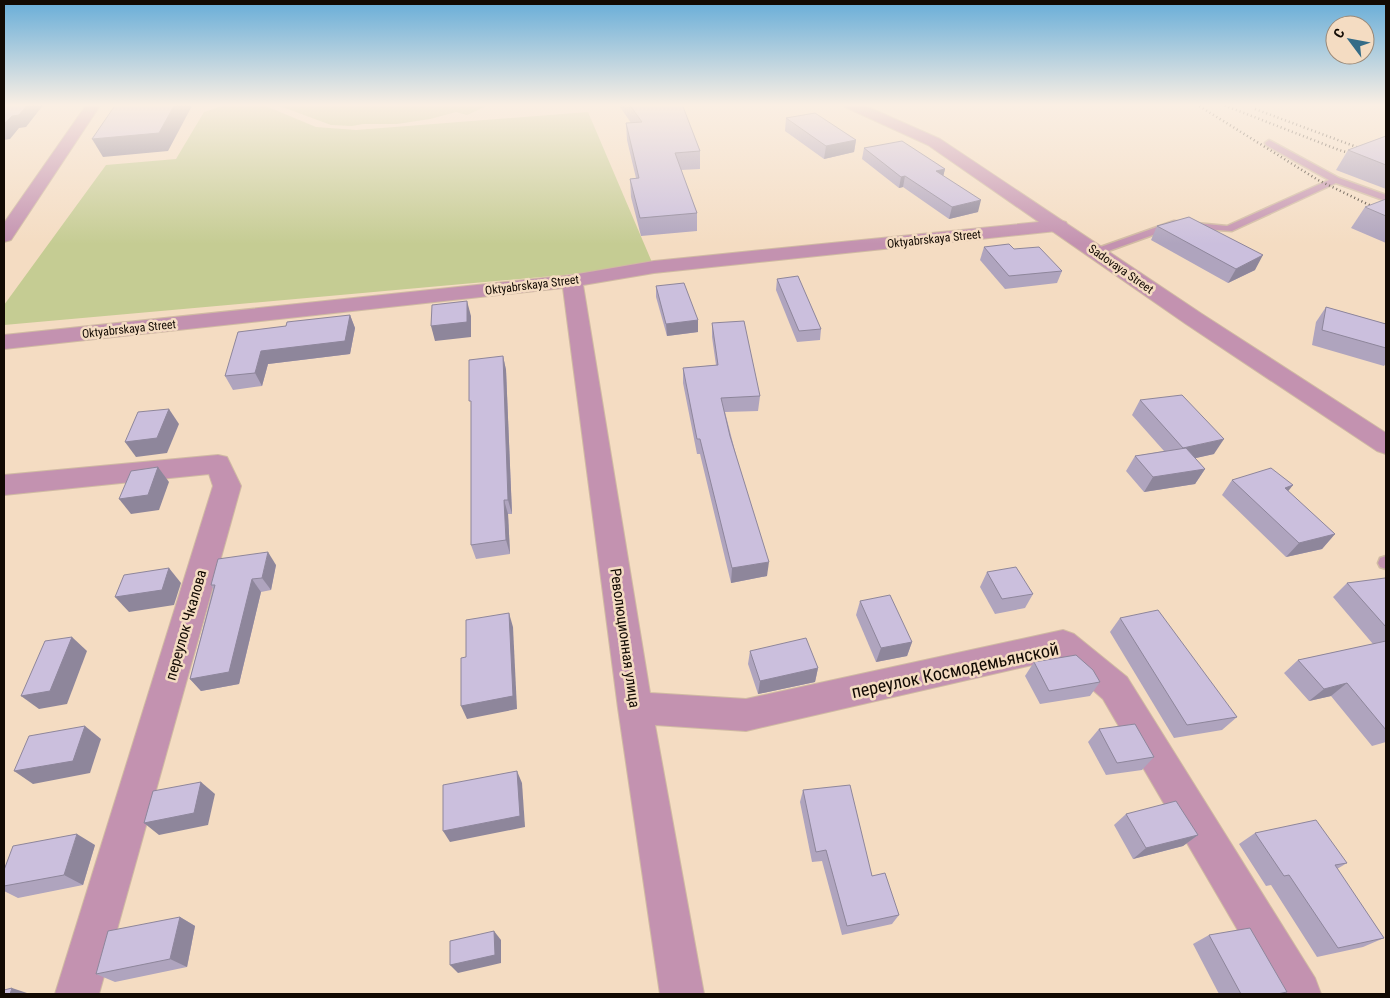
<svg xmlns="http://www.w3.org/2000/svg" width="1390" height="998" font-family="'Roboto Condensed',sans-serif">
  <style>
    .green { fill: #c5cc93 }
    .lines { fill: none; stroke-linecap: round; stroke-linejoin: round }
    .service-casing { stroke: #d0baa3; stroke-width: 3 }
    .minor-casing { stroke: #d0baa3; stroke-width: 2 }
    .tertiary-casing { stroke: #d0baa3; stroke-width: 2 }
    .service { fill: #c392b0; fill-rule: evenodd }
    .minor { fill: #c392b0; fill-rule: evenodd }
    .tertiary { fill: #c392b0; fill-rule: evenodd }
    .rail { stroke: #32281e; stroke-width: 2.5; stroke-dasharray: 1 3; stroke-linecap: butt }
    .wall { fill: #afa4be }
    .shaded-wall { fill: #8e869b }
    .building { fill: #cbbfdd; stroke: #8e869b }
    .labels { text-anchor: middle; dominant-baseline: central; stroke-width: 5; stroke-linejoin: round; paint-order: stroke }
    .far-street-label { font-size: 12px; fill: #120a03; stroke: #f4dcc2 }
    .street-label { font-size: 15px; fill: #120a03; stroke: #f4dcc2 }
    .near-street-label { font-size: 18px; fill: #120a03; stroke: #f4dcc2 }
  </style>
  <rect width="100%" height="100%" fill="#f4dcc2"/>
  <g class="green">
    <polygon points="228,104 261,104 316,127 356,130 588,112 654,267 4,325 4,305 106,165 176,159 204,112"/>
    <polygon points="274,104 491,104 467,115 456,112 430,119 397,124 363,124 352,126 331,125"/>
  </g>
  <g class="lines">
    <defs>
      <g id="service">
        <polygon points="1269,140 1339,178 1386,195 1386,201 1336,183 1232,231 1175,227 1100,254 1092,254 1091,252 1092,250 1174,221 1227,226 1329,180 1266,145 1265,143"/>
        <polygon points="1386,556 1386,569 1380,567 1378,563 1380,558"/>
      </g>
      <g id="minor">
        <polygon points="87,104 101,104 11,240 4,242 4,223"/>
        <polygon points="1059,220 1066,222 1068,226 1066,230 654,273 583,285 650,693 746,699 1063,630 1074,634 1127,677 1315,978 1321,994 1275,994 1103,699 1058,659 746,731 655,725 704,994 660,994 618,708 563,288 4,349 4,335 572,275 654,261"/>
        <polygon points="218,455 227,457 241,486 99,994 55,994 213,486 209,474 4,495 4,475"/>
      </g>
      <polygon id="tertiary" points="843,104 861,104 940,139 1202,314 1386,433 1386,454 1377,451 1186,324 928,145 845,107"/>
    </defs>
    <use href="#service" class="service-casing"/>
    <use href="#minor" class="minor-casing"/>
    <use href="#tertiary" class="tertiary-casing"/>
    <use href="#service" class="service"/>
    <use href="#minor" class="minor"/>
    <use href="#tertiary" class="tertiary"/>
    <g class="rail">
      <polyline points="1196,104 1318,180 1386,213"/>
      <polyline points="1221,104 1339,150 1386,164"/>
      <polyline points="1255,109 1370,152"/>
    </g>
  </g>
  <g class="wall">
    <polygon points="618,104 682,104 700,151 700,169 681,170 697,213 697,231 641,236 631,197 630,179 636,178 627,140 626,123 631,123"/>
    <polygon points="786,118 856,140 854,152 824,159 785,131"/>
    <polygon points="1386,136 1386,189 1336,170 1348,150"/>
    <polygon points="864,148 945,169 943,176 978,212 949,219 903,187 899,188 862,159"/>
    <polygon points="1386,199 1386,243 1351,228 1365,207"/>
    <polygon points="1157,226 1255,270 1228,283 1151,240"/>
    <polygon points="984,247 1014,249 1062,271 1057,283 1005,289 980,260"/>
    <polygon points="777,279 821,329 820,340 797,342 776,290"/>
    <polygon points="656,286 698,320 698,332 667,336 656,297"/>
    <polygon points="1326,307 1386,324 1386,363 1384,366 1312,345 1316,322"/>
    <polygon points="350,315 355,328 350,354 268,364 262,386 233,390 225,376 286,326"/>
    <polygon points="712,323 760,396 758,411 725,412 767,576 731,583 700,454 697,454 683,383 683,368 716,365 712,337"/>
    <polygon points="503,356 506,370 512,514 508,514 510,554 476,559 471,545"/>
    <polygon points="1140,400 1214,454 1195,458 1205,469 1195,484 1144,492 1126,471 1135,456 1164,451 1132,415"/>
    <polygon points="1232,480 1293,485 1288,491 1335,534 1322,549 1286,557 1222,495"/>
    <polygon points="276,565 271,590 261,592 239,684 201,691 190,679 213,589 211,585"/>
    <polygon points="987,572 1033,594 1025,608 995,614 980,587"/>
    <polygon points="1386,579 1386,742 1372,746 1331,696 1309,701 1284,673 1298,660 1373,644 1333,597 1347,583"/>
    <polygon points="860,601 912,642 907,656 876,662 856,615"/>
    <polygon points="1120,618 1237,717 1222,730 1174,738 1110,632"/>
    <polygon points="750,651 818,668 815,682 758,694 748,664"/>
    <polygon points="1034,662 1100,682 1090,696 1040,704 1025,676"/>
    <polygon points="1099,729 1154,757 1142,770 1106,775 1088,742"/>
    <polygon points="803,790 872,876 899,915 892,924 842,935 822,861 812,862 800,802"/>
    <polygon points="1126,814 1198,835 1183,846 1133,859 1114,825"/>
    <polygon points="1255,833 1347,863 1337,869 1384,938 1363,947 1317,957 1271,885 1266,886 1239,844"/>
    <polygon points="95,845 83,885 18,898 4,891 4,886"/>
    <polygon points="180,917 195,926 187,967 115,982 96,974"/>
    <polygon points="1209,935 1287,992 1282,994 1219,994 1193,944"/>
  </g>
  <g class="shaded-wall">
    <polygon points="28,104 44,104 26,127 19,128 10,139 4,140 4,124 12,116"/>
    <polygon points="175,104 193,104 168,151 103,157 92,139"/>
    <polygon points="856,140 854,152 824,159 826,146"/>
    <polygon points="945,169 942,181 936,171"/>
    <polygon points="905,176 903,187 899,188 901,177"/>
    <polygon points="981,200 978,212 949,219 952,207"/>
    <polygon points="1263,255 1255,270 1228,283 1236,269"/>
    <polygon points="467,301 471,316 471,337 435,341 431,326"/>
    <polygon points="350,315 355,328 350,354 268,364 262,386 255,373 261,351"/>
    <polygon points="698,320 698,332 667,336 666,324"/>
    <polygon points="503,356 506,370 512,514 508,500"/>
    <polygon points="169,409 179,424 167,453 136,457 125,442"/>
    <polygon points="1224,439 1214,454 1174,463 1183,448"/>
    <polygon points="158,467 169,482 159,510 131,514 119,499"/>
    <polygon points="1205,469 1195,484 1144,492 1153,477"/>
    <polygon points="1293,485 1281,500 1285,488"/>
    <polygon points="504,500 508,514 510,554 506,540"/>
    <polygon points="1335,534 1322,549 1286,557 1299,543"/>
    <polygon points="268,552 276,565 271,590 262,578"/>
    <polygon points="769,562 767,576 731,583 732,568"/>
    <polygon points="169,568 181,583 174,605 129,612 115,597"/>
    <polygon points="252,579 261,592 239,684 201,691 190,679"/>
    <polygon points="509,613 513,627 517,709 467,719 461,706"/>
    <polygon points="72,637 87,651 67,704 39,709 21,696"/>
    <polygon points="912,642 907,656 876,662 881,648"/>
    <polygon points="818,668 815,682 758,694 760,681"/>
    <polygon points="1347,683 1331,696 1309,701 1324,689"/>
    <polygon points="85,726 101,739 90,773 33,784 14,771"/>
    <polygon points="517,771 522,783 525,827 450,842 443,831"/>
    <polygon points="201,782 215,794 208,825 159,835 144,823"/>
    <polygon points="77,834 95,845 83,885 64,875"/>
    <polygon points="1198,835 1183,846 1133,859 1146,848"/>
    <polygon points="180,917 195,926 187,967 170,959"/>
    <polygon points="494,931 501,940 501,963 458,973 450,965"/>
    <polygon points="12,988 30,994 10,994"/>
  </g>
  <g class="building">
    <polygon points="4,104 28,104 19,115 12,116 4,124"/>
    <polygon points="116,104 175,104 159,133 92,139"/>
    <polygon points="629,104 682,104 700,151 675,153 697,213 640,218 630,179 639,178 626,123 642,122"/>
    <polygon points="815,113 856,140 826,146 786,118"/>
    <polygon points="1386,136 1386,165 1348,150"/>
    <polygon points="902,141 945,169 936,171 981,200 952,207 905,176 901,177 864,148"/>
    <polygon points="1386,199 1386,216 1365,207"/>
    <polygon points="1189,217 1263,255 1236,269 1157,226"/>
    <polygon points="1009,244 1014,249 1039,247 1062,271 1009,276 984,247"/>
    <polygon points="798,276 821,329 799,331 777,279"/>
    <polygon points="684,283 698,320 666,324 656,286"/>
    <polygon points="467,301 467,322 431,326 432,305"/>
    <polygon points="1326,307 1386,324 1386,348 1322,330"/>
    <polygon points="350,315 345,341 261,351 255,373 225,376 238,332 286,326 287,322"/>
    <polygon points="744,321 760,396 721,398 730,436 769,562 732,568 700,439 697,439 683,368 718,365 712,323"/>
    <polygon points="503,356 508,500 504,500 506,540 471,545 471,401 469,401 469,360"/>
    <polygon points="1182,395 1224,439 1183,448 1140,400"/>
    <polygon points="169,409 157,438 125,442 138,412"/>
    <polygon points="1186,448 1205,469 1153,477 1135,456"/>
    <polygon points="158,467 148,495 119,499 131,471"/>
    <polygon points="1271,468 1293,485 1285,488 1335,534 1299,543 1232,480"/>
    <polygon points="268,552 262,578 252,579 229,672 190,679 215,585 211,585 218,559"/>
    <polygon points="1016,567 1033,594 1002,599 987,572"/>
    <polygon points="169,568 162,590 115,597 124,575"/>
    <polygon points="1385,578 1386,579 1386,627 1347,583"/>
    <polygon points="890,595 912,642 881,648 860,601"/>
    <polygon points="1158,610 1237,717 1187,725 1120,618"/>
    <polygon points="509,613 513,696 461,706 461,658 466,657 466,620"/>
    <polygon points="72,637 50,691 21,696 45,641"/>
    <polygon points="806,638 818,668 760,681 750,651"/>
    <polygon points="1386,641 1386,730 1347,683 1324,689 1298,660"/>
    <polygon points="1076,655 1093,670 1100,682 1049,691 1034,662"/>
    <polygon points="1135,724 1154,757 1117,763 1099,729"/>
    <polygon points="85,726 73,761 14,771 29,736"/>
    <polygon points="517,771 520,816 443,831 443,785"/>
    <polygon points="201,782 194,813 144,823 153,791"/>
    <polygon points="850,785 872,876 885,873 899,915 847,926 826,850 816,852 803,790"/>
    <polygon points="1176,801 1198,835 1146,848 1126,814"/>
    <polygon points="1316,820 1347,863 1335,865 1384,938 1338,948 1289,875 1284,876 1255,833"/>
    <polygon points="77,834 64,875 4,886 4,870 13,846"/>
    <polygon points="180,917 170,959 96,974 108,931"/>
    <polygon points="1250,928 1287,992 1277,994 1241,994 1209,935"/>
    <polygon points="494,931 495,955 450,965 450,941"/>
    <polygon points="12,988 10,994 4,994 4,990"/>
  </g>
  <linearGradient id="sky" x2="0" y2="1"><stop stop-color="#67add8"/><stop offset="0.43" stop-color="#faefe4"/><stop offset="1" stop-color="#faefe4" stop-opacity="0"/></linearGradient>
  <rect width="1390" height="244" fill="url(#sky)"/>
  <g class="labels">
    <g class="far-street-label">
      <text transform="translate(934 239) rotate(-6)">Oktyabrskaya Street</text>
      <text transform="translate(1121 269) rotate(35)">Sadovaya Street</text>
      <text transform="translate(532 285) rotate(-7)">Oktyabrskaya Street</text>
      <text transform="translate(129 329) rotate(-6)">Oktyabrskaya Street</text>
    </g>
    <g class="street-label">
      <text transform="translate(186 625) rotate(-74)">переулок Чкалова</text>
      <text transform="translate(625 638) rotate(82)">Революционная улица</text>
    </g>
    <g class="near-street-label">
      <text transform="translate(955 670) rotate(-12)">переулок Космодемьянской</text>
    </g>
  </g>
  <rect width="1390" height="998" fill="none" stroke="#120a03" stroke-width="10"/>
  <g transform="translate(1350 40) rotate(302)"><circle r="24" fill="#f4dcc2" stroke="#9a8876"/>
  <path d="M0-4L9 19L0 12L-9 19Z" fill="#356c87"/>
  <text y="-8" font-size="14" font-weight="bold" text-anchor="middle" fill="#120a03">С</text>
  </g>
</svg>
